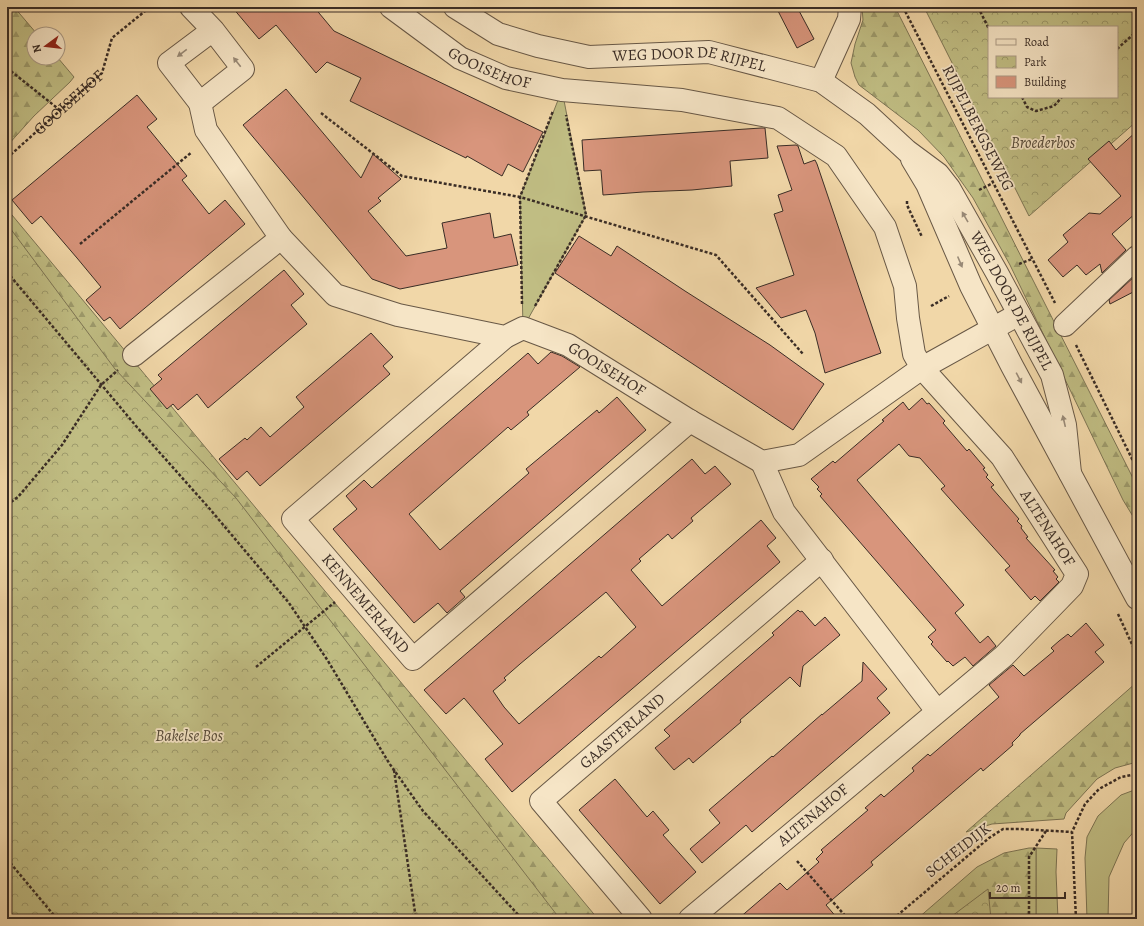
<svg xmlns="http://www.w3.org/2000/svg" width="1144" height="926" font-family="Alegreya,serif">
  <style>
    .grass { fill: #c0bd83; stroke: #7d7554 }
    .forest { fill: url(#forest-firs); stroke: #7d7554 }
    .park { fill: url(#park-crowns); stroke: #7d7554; fill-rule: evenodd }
    .building { fill: #d8957c; stroke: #3a2d26; fill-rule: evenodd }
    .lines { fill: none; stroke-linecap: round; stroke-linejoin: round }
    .minor-casing { stroke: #685846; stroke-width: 24 }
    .tertiary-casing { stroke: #685846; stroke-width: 24 }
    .path { stroke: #3a2d26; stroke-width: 2.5; stroke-dasharray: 3 2; stroke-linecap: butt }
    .minor { stroke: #f6e5c6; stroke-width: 22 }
    .tertiary { stroke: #f6e5c6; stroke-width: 22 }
    .oneway { fill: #988976 }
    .labels { text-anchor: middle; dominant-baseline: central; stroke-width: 3.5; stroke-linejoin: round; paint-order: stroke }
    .street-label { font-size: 16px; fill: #3a2d26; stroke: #f6e5c6 }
    .park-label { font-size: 16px; font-style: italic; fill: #554a39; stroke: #f6e5c6 }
  </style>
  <defs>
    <pattern id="forest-firs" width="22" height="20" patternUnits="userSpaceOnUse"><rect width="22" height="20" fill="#c0bd83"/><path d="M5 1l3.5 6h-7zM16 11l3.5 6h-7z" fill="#9d9a6b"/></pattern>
    <pattern id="park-crowns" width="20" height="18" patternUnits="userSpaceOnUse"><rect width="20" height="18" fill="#c0bd83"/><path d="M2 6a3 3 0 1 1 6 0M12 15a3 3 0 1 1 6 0" fill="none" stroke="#9d9a6b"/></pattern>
  </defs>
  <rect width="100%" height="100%" fill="#f1d7a8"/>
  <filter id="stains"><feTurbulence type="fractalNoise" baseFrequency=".005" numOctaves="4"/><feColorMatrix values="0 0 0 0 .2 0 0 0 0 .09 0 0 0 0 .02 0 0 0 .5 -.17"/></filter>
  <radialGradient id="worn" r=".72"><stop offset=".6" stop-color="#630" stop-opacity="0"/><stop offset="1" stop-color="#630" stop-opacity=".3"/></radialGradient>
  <g class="grass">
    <polygon points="562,90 586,215 523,328 520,197"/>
    <polygon points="1137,789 1137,828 1124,843 1109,877 1108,919 1087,919 1085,858 1087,837 1098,816 1121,795"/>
    <polygon points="1036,848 1057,849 1056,872 1058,919 1036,919"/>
  </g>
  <g class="forest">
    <polygon points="7,7 14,7 37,34 34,34 34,58 58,58 74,77 70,82 34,116 7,146"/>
    <polygon points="862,7 895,7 1137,486 1137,523 1123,500 1010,265 973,198 944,157 918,130 859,85 855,77 851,63 855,44 863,20"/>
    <polygon points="7,209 598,919 496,919 7,363"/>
    <polygon points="1136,683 1137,762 1115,768 1097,779 1066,813 1064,819 992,824 966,832"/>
    <polygon points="1029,848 1036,848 1036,919 917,919 977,867 1004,853"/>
  </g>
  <g class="park">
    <path d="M924 7H1137V121L1029 216ZM989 27H1117V97H989Z"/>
    <polygon points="7,224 115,369 236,498 560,919 7,919"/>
    <polygon points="988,889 991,919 948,919"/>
  </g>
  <g class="building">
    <polygon points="232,7 314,7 334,31 543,132 523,172 508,164 502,176 467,156 466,158 350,101 361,78 327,62 316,73 276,25 259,39"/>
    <polygon points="776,7 797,7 814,39 797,48"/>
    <polygon points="286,89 361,178 373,154 401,179 378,198 381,201 368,211 406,256 447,248 442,223 490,213 494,238 511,234 518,265 400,289 372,279 243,125"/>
    <polygon points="137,95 157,119 147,127 187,176 182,180 209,214 225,200 245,224 120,329 110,317 104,321 86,300 101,287 77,258 41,216 32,224 12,200"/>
    <polygon points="761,128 765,128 768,158 730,161 732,186 692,190 643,192 603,195 601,170 584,171 582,140"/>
    <polygon points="1137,131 1137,213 1136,213 1112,234 1126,250 1102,273 1100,264 1086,275 1077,265 1063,277 1048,260 1068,242 1063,235 1089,213 1100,214 1121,196 1088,159 1109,141 1116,150"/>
    <polygon points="796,145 798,146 804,164 815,160 817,164 881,353 825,373 815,333 806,310 781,318 756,288 794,275 774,214 783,211 778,195 792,190 777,146"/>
    <polygon points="579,236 611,256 617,246 685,291 770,345 824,384 793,430 555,273"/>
    <polygon points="284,270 304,294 291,305 307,324 208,408 197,394 178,410 173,404 167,409 150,389 162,379 158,375"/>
    <polygon points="1137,274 1137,290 1110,304 1109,300"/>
    <polygon points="371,333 393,357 383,366 390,374 260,486 247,471 237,480 219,459 245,438 247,440 261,427 270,437 304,407 296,397"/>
    <polygon points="551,352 562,356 580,367 527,412 529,415 511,430 508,427 409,514 440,550 529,473 526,469 597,410 599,413 617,397 646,430 460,591 465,597 447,613 438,603 414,623 333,529 357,509 346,496 364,480 372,488 528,353 538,364"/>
    <polygon points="922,398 927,404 929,403 945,421 943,423 967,451 969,449 985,468 983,469 988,475 986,477 994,485 991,487 1019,519 1017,521 1022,526 1021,528 1028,537 1026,538 1055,570 1053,571 1058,577 1056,579 1059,582 1040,601 1035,596 1031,600 1005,570 1010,566 941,489 945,486 920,458 909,456 899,444 857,480 964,605 955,613 980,643 988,636 996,646 973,666 965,657 953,666 948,661 947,662 931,644 933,642 928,637 936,630 820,496 822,494 817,489 819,487 811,479 833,461 835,463 884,421 882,420 903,402 909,410"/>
    <path d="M692 459 705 474 715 466 731 484 691 518 693 521 672 539 668 534 639 559 641 561 631 570 662 606 761 520 776 538 767 546 780 562 512 792 485 759 503 744 464 698 446 714 424 690ZM606 592 636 627 601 658 599 656 519 724 504 707 493 691 506 680 504 678 520 664Z"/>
    <polygon points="798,610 800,612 802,611 815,626 825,617 840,635 803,666 800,687 790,677 740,720 741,722 693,763 689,758 674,770 655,748 670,736 664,730 774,635 772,633"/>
    <polygon points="1086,623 1104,645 1095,652 1104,662 1020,734 1020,735 1012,743 1013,745 983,771 981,768 871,862 873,865 826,905 838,919 738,919 780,883 787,890 819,862 816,859 823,852 821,850 868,810 865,808 881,794 884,797 914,771 912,768 928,754 930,756 999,697 989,685 1013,665 1024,676 1054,651 1051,648 1059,641 1068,634 1071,637"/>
    <polygon points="863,662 887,689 877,698 890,713 752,832 746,825 702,863 690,849 720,823 709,810 772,756 773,757 822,714 822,715 862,681"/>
    <polygon points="615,779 647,817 653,811 669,830 663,835 696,872 660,904 579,810"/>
  </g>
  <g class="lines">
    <defs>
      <g id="minor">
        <polyline points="191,7 213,30 243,69 200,103 169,63 213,30"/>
        <path id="s2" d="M391 7 460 58 506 78 562 90 682 100 778 118 836 156 885 227 905 286 908 318 914 354 922 368 1002 457 1077 574 1072 586 1004 656 690 919"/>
        <polyline points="821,81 849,19 850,7"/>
        <path id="s3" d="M200 103 206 130 281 238 335 295 398 315 505 337 523 328 568 345 690 421 762 462 799 455 922 368 1019 314"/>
        <polyline points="1065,325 1137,257"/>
        <path id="s4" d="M505 337 293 519 413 659 690 421"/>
        <polyline points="134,355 281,238"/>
        <polyline points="762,462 784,512 937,711"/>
        <path id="s5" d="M641 919 541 801 822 560"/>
      </g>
      <g id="tertiary">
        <path id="s6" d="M455 7 498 34 538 46 589 57 709 52 821 81 867 114 907 151 938 174 949 188 997 273 1052 375 1065 425 1070 473"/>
        <polyline points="912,159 927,184 971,286 1012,366 1137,598"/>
      </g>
    </defs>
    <use href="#minor" class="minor-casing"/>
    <use href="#tertiary" class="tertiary-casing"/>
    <g class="path">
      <polyline points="903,7 1055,303"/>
      <polyline points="978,7 989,29"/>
      <polyline points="1117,49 1137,31"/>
      <polyline points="7,68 61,111"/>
      <polyline points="1022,97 1027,107 1036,111 1054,106 1062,97"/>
      <polyline points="321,113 402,176 520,197 716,255 803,354"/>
      <path id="s1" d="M7 158 102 73 112 38 150 7"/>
      <polyline points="979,190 993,183"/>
      <polyline points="907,201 907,205 922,237"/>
      <polyline points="80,244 192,152"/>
      <polyline points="1019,264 1032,259"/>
      <polyline points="7,272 136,426 209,508 289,603 328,661 389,763 423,811 522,919"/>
      <polyline points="522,304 520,197 553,111"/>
      <polyline points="535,306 586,215 566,115"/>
      <polyline points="931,306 949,296"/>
      <polyline points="1076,345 1137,469"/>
      <polyline points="7,505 18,497 62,445 101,385 118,370"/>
      <polyline points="1118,614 1137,655"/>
      <polyline points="256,667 335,602"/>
      <polyline points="394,770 416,919"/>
      <polyline points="7,859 57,919"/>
      <polyline points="797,861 848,919"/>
      <polyline points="893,919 989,838 1003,829 1019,829 1072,832"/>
      <polyline points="1029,919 1029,857 1046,831"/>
      <polyline points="1076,919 1072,832 1085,804 1099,789 1121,777 1137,774"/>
    </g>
    <use href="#minor" class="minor"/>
    <use href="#tertiary" class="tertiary"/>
  </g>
  <defs><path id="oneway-solid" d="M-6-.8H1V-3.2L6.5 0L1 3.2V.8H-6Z"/></defs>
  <g class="oneway">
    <use href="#oneway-solid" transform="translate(182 53) rotate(143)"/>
    <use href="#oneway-solid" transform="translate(237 62) rotate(-128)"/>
    <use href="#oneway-solid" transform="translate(965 217) rotate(-120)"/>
    <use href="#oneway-solid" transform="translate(960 262) rotate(67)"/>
    <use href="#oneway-solid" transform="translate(1019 378) rotate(62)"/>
    <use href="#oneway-solid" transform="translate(1064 421) rotate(-103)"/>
  </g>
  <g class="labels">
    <g class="street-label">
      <text stroke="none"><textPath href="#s6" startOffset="246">WEG DOOR DE RIJPEL</textPath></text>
      <text stroke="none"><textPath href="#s2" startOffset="117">GOOISEHOF</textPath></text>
      <text stroke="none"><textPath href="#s1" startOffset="83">GOOISEHOF</textPath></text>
      <text transform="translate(978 128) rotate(63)">RIJPELBERGSEWEG</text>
      <text stroke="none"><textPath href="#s6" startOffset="677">WEG DOOR DE RIJPEL</textPath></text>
      <text stroke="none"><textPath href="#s3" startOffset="527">GOOISEHOF</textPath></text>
      <text stroke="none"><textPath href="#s2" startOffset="918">ALTENAHOF</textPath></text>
      <text stroke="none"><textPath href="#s4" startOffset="391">KENNEMERLAND</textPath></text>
      <text stroke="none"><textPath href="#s5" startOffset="262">GAASTERLAND</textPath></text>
      <text transform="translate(813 815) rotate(-40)">ALTENAHOF</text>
      <text transform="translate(958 850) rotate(-38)">SCHEIDIJK</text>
    </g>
    <g class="park-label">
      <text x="1043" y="143">Broederbos</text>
      <text x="189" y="736">Bakelse Bos</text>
    </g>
  </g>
  <rect width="1144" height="926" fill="none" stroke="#f1d7a8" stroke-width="24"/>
  <rect x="8" y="8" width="1128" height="910" fill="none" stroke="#3a2d26" stroke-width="2"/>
  <rect x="12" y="12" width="1120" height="902" fill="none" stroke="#3a2d26"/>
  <rect x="988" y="26" width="130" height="72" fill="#f6e5c6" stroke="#ab9b86"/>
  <rect x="996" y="39" width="20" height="6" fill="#f6e5c6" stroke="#ab9b86"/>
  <text x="1024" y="46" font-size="12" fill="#3a2d26">Road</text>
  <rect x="996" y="56" width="20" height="12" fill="url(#park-crowns)" stroke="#ab9b86"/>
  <text x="1024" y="66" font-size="12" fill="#3a2d26">Park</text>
  <rect x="996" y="76" width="20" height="12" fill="#d8957c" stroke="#ab9b86"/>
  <text x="1024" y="86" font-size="12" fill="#3a2d26">Building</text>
  <g transform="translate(46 46) rotate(255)"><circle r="19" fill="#f6e5c6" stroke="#ab9b86"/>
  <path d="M0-3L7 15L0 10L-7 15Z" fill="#8f2418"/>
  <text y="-6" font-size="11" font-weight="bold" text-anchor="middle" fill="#3a2d26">N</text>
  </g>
  <path d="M990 892v6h75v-6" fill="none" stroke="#3a2d26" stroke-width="2"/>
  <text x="996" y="892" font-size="12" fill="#3a2d26" stroke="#f6e5c6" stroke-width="3" paint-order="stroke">20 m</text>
  <rect width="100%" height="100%" filter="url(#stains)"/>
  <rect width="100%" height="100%" fill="url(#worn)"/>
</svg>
